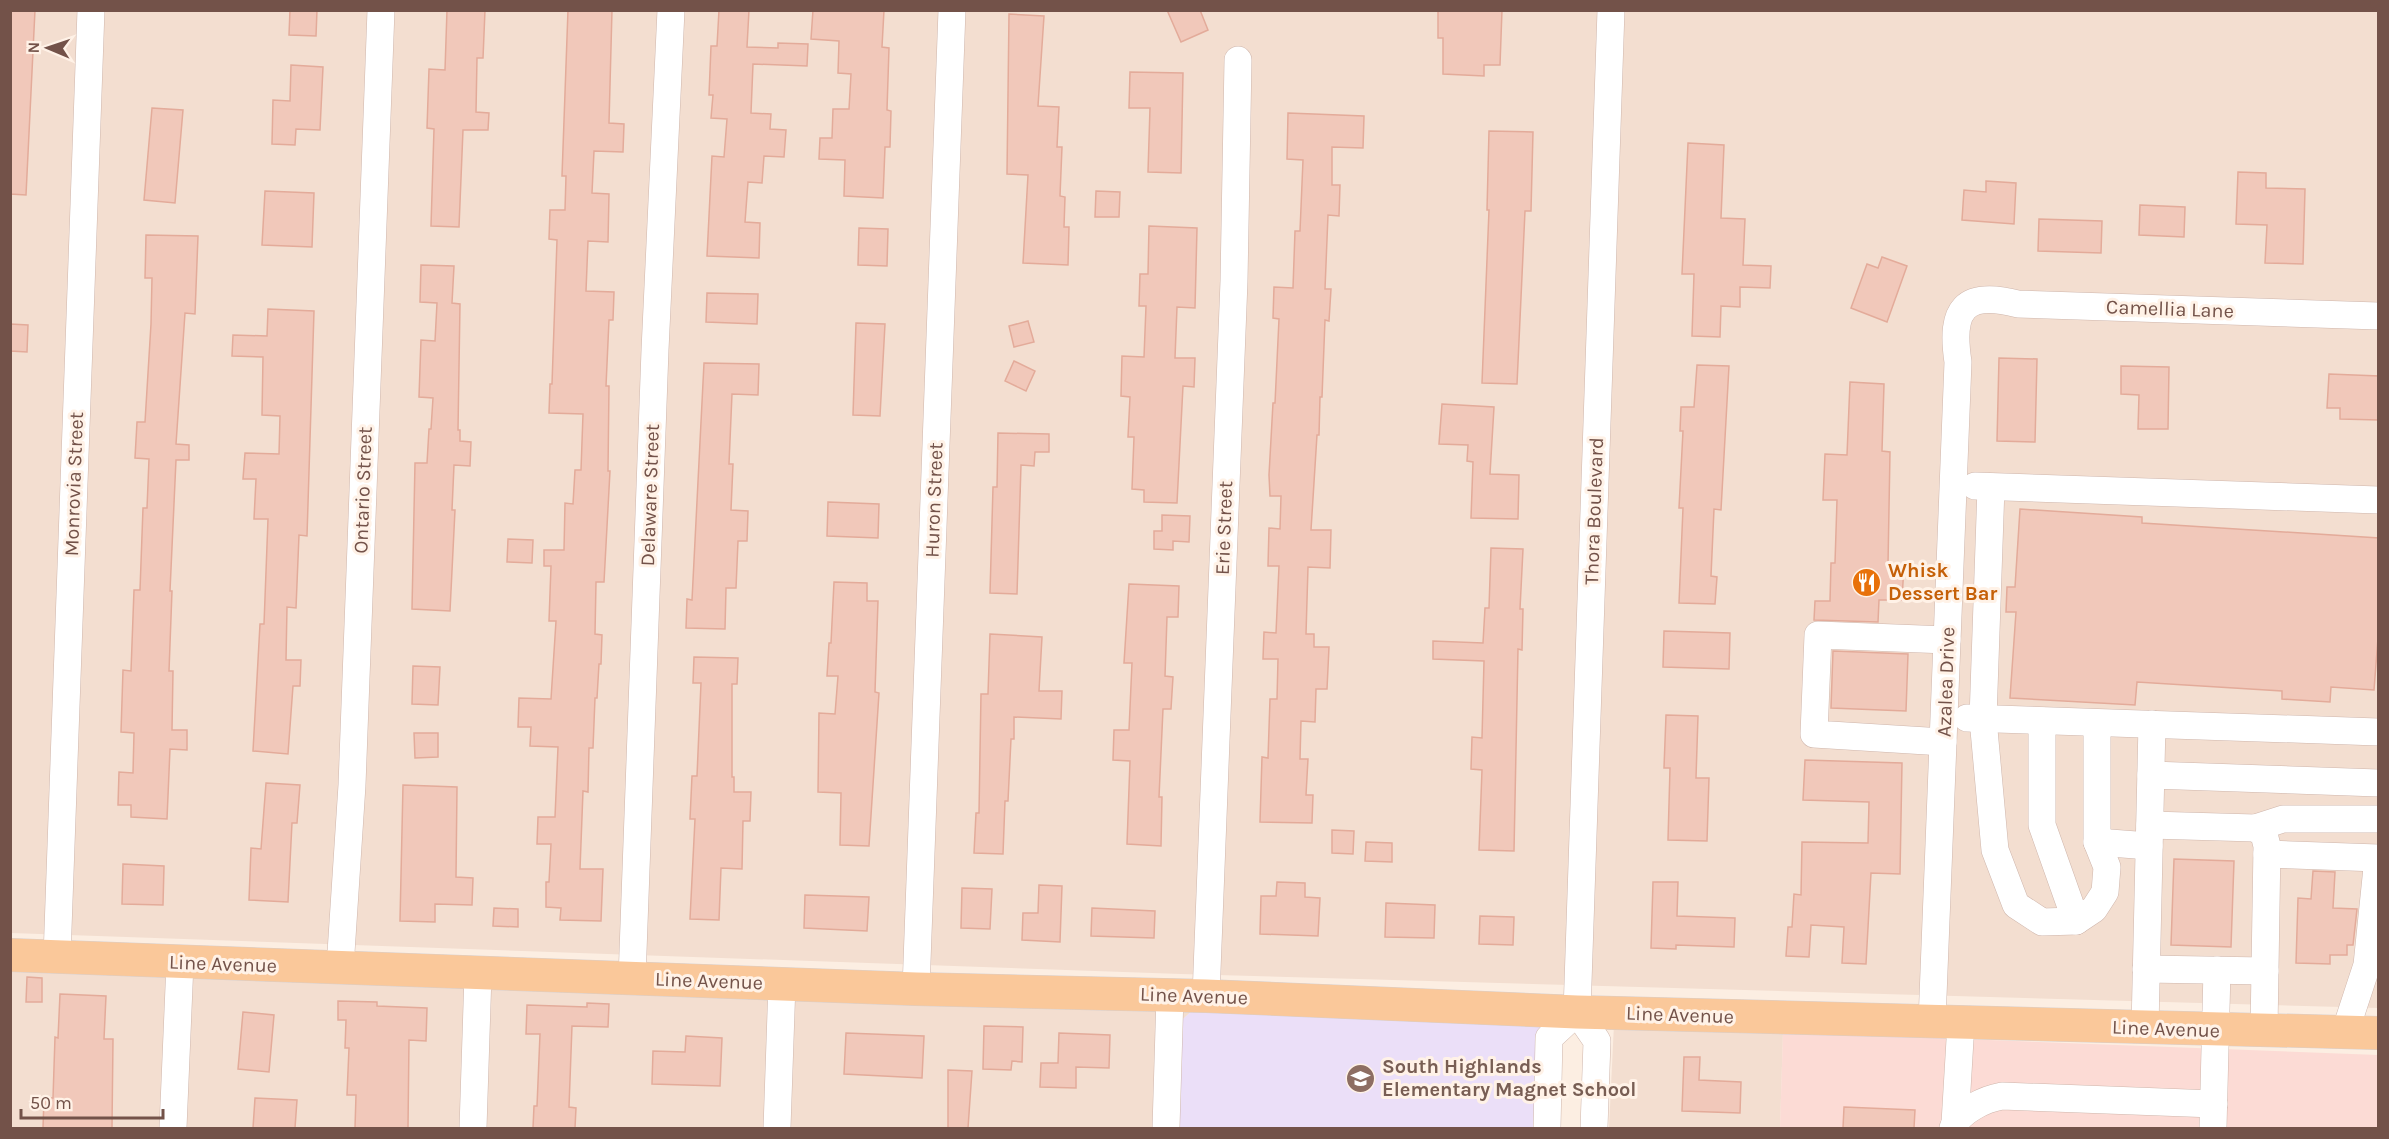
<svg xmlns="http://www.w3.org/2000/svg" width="2389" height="1139" font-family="Karla,sans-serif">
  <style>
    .residential { fill: #f3ded0 }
    .commercial { fill: #fcdbd5 }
    .education { fill: #ebdff8 }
    .building { fill: #f1c8ba; stroke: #e3ab9a; stroke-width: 1.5 }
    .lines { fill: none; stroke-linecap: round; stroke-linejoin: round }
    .minor-casing { stroke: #cfb6ac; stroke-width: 28 }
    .major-casing { stroke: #d8cfcc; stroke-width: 34 }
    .minor { stroke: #fff; stroke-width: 27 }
    .major { stroke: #fac89a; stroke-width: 33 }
    .labels { text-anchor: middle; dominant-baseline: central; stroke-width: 6; stroke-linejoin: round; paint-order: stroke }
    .street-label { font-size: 20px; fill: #735249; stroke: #fff2e7 }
    .food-label { font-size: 20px; font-weight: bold; fill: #c56008; stroke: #fff2e7; text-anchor: start }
    .education-label { font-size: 20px; font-weight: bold; fill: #785e54; stroke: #fff2e7; text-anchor: start }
  </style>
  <rect width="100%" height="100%" fill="#fceee2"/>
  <g class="residential">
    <polygon points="11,11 2378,11 2378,1008 1181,974 11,933"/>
    <polygon points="11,969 1194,1009 1183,1019 1177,1128 11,1128"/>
    <polygon points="1614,1024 1783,1032 1780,1128 1609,1128"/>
  </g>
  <polygon class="commercial" points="1783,1032 2378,1055 2378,1128 1780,1128"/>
  <polygon class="education" points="1194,1009 1542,1023 1541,1128 1177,1128 1181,1026 1183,1019"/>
  <g class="building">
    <polygon points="10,10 35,10 26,195 10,194"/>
    <polygon points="290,10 317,10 316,36 289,35"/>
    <polygon points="447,10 485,10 483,58 477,58 476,112 489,113 488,130 463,130 459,227 431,226 434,129 427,128 429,69 445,70"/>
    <polygon points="568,10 612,10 609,123 624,124 623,152 594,151 592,193 609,194 608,242 588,241 586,291 614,292 613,320 609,320 606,386 609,386 608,471 610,471 604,582 596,582 595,634 602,635 601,664 599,664 597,698 595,698 593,748 589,748 588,792 583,791 580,869 603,869 601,921 560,920 561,908 546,907 546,882 549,882 551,844 537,844 538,817 555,817 558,747 530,746 531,727 518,727 519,698 551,699 556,621 549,621 551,566 544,566 544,550 564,550 565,503 573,504 575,470 581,470 583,414 549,413 550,384 552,384 557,240 549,239 550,210 565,210 566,176 562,176"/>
    <polygon points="719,10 749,10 747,47 778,48 778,43 808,44 807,66 753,64 751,113 771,114 770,129 786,130 784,157 764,156 762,183 748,182 745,222 760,223 759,258 707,256 712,156 724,157 727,119 711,118 713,95 709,95 711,46 717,46"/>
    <polygon points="813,10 884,10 882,47 889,48 887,110 891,111 890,147 885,147 883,198 844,196 845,160 819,159 820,138 832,138 833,109 849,109 851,74 838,73 839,41 811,39"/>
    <polygon points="1167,10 1200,10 1208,30 1181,42"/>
    <polygon points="1438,10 1502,10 1500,65 1484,65 1484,76 1443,74 1443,38 1438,38"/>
    <polygon points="1009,14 1044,16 1038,106 1059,107 1057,147 1062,147 1060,196 1065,197 1064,227 1069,227 1068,265 1023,263 1028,175 1007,174"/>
    <polygon points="291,65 323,67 320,130 296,129 295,145 272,144 273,100 290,101"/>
    <polygon points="1130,72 1183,73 1181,173 1148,172 1150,108 1129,108"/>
    <polygon points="152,108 183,110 175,203 144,200"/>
    <polygon points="1288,113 1364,116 1363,148 1332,147 1332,185 1340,185 1339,216 1328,215 1325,289 1331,289 1329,321 1325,320 1322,397 1320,397 1319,435 1317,435 1311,530 1331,530 1330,568 1308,567 1306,634 1314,634 1314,647 1329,647 1327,689 1316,689 1315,722 1301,721 1300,759 1308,759 1306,795 1313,795 1312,823 1260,822 1262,757 1268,758 1270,699 1277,699 1278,659 1263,659 1264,632 1276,633 1279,566 1268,566 1269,528 1280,529 1281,496 1270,496 1269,475 1273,403 1275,403 1279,319 1273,318 1274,287 1293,288 1295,231 1300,231 1303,160 1287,159"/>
    <polygon points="1489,131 1533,132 1531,211 1525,211 1517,384 1482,383 1489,210 1487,210"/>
    <polygon points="1688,143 1724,145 1721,218 1745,219 1743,265 1771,266 1770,288 1740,287 1740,307 1721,306 1720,337 1692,336 1694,274 1682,274"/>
    <polygon points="2238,172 2266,173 2266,188 2305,189 2303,264 2265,263 2267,225 2236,224"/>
    <polygon points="1986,181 2016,183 2014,224 1962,220 1964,190 1986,192"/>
    <polygon points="265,191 314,193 312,247 262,245"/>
    <polygon points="1096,191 1120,192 1119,217 1095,217"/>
    <polygon points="2140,205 2185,207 2184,237 2139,235"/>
    <polygon points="2039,219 2102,221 2101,253 2038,251"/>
    <polygon points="1149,226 1197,228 1195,308 1177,307 1175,358 1195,358 1194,387 1183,386 1177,503 1144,502 1144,490 1132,489 1134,437 1128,437 1130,397 1121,396 1122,356 1144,357 1146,306 1139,306 1140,274 1148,274"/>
    <polygon points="859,228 888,229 887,266 858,265"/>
    <polygon points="146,235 198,236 195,314 185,313 176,444 189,445 189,460 176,460 170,591 172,591 169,671 173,671 172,730 187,730 187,750 170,749 167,819 131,817 131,805 118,805 119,772 133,773 134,733 121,732 123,670 131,671 134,590 140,590 143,508 147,508 149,459 135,458 137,422 145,422 151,324 152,278 145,278"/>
    <polygon points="1882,257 1907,266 1887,322 1851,308 1867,264 1878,268"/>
    <polygon points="421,265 454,266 452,303 460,304 458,430 460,430 460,441 471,442 470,466 454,465 452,510 455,510 450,611 412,609 415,463 427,463 429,429 431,429 433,398 419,397 421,340 435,341 437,303 420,302"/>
    <polygon points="707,293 758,294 757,324 706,322"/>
    <polygon points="268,309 314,311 307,536 299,535 296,608 287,607 286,660 301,660 300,686 293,686 288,754 253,751 260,624 264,624 268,519 254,519 256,479 243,479 245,453 279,454 280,416 262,415 263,357 232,356 233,335 267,336"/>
    <polygon points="1028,321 1034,342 1014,347 1009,326"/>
    <polygon points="856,323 885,324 880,416 853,415"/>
    <polygon points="10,324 28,325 27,352 10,351"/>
    <polygon points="1999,358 2037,359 2035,442 1997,441"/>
    <polygon points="1014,361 1035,371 1026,391 1005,381"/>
    <polygon points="704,363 759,364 758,395 732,394 729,464 733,464 731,510 748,511 747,541 738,541 736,588 726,588 725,629 686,628 687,599 692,600"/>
    <polygon points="1697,365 1729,366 1721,510 1714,509 1711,576 1717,577 1715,604 1679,603 1683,508 1679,508 1683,431 1680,431 1681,407 1694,407"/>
    <polygon points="2121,366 2169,367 2168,429 2138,429 2139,395 2121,394"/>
    <polygon points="2329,374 2379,376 2379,420 2340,419 2340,408 2327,408"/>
    <polygon points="1850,382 1884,384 1882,451 1890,452 1888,565 1904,565 1902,600 1879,600 1878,622 1814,620 1815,601 1830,601 1831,563 1835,563 1837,500 1823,500 1825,454 1847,455"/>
    <polygon points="1442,404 1494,407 1490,474 1519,475 1518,519 1471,518 1473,462 1467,461 1468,445 1439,444"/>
    <polygon points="998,433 1049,434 1049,452 1035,452 1034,466 1021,465 1017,594 990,593 993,487 997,487"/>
    <polygon points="828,502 879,504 878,538 827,536"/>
    <polygon points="2020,509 2142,517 2142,523 2379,538 2379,625 2374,690 2331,687 2330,702 2282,699 2282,691 2137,682 2135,705 2010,698 2016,612 2006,612 2007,587 2015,587"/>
    <polygon points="1162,515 1190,516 1189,542 1173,541 1173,550 1154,549 1154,531 1162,531"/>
    <polygon points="508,539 533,540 532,563 507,562"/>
    <polygon points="1491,548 1523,549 1520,609 1523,609 1522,650 1518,649 1514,851 1479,850 1482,770 1471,769 1472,737 1482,738 1484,661 1433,659 1433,641 1483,643 1485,608 1489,608"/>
    <polygon points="834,582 867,583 867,601 878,601 875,692 879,693 869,846 840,845 841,793 818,792 819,713 835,714 838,676 827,676 829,643 831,643"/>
    <polygon points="1129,584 1179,586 1178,617 1167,617 1165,676 1173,677 1171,709 1163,709 1159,797 1162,797 1161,846 1127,844 1130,761 1113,760 1114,730 1129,730 1132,663 1124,663"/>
    <polygon points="1664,631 1730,633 1729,669 1663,667"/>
    <polygon points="990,634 1042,637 1039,691 1062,691 1061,719 1014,717 1014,739 1011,739 1008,801 1005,801 1003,854 974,853 976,813 979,813 981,694 988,694"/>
    <polygon points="1833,651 1908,654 1906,711 1831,708"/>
    <polygon points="694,657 738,658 737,684 732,684 732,777 734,777 734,792 751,792 750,821 743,821 742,869 721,868 719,920 690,919 695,819 690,819 692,776 697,776 701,683 693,683"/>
    <polygon points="413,666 440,667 438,705 412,704"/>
    <polygon points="1666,715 1698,716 1696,778 1709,778 1707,841 1668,840 1670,768 1664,768"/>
    <polygon points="414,733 438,733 438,757 415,758"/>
    <polygon points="1805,760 1902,763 1900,874 1871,873 1866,964 1842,963 1844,927 1811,925 1809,957 1786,956 1788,927 1792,927 1794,894 1801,895 1802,842 1868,843 1869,802 1803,800"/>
    <polygon points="266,783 300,785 297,823 292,823 288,902 249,900 251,848 261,849"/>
    <polygon points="403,785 457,787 456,877 473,878 472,905 435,904 435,922 400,921"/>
    <polygon points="1332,830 1354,831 1353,854 1332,853"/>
    <polygon points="1366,842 1392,843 1392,862 1365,861"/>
    <polygon points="2174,859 2234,861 2231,947 2171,945"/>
    <polygon points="123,864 164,866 163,905 122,904"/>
    <polygon points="2313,871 2335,872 2333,908 2357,909 2353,945 2347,945 2347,955 2330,955 2330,964 2296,963 2298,898 2311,899"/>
    <polygon points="1277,882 1305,883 1305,897 1320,898 1318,936 1260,934 1261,896 1276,896"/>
    <polygon points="1653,882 1678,882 1677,916 1735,918 1734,947 1676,945 1676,949 1651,948"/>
    <polygon points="1039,885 1062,886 1060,942 1022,940 1023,913 1038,913"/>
    <polygon points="962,888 992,889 990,929 961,928"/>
    <polygon points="805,895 869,897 867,931 804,928"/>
    <polygon points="1386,903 1435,905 1434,938 1385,937"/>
    <polygon points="494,908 518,909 518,927 493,926"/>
    <polygon points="1092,908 1155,911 1154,938 1091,936"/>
    <polygon points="1480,916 1514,917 1513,945 1479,944"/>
    <polygon points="27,977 42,978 42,1002 26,1002"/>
    <polygon points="60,994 106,996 104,1039 113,1039 112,1128 43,1128 44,1098 53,1098 55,1037 58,1038"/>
    <polygon points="338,1001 377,1002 377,1006 427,1008 426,1041 409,1040 408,1128 355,1128 356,1095 347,1095 349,1048 345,1048 346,1020 338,1020"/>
    <polygon points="587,1003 609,1004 608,1027 572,1026 569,1107 576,1108 575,1128 533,1128 534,1106 537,1106 540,1034 526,1034 527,1005 587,1007"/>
    <polygon points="243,1012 274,1015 269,1072 238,1069"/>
    <polygon points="984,1026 1023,1027 1022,1062 1012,1061 1011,1070 983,1069"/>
    <polygon points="846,1033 924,1036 922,1078 844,1074"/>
    <polygon points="1059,1033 1110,1035 1109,1068 1076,1067 1076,1088 1040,1087 1041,1063 1058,1063"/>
    <polygon points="686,1036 722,1038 720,1086 652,1084 653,1051 685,1052"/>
    <polygon points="1684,1057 1700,1057 1699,1080 1741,1082 1740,1113 1682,1111"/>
    <polygon points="948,1070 972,1071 968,1128 948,1128"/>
    <polygon points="255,1098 297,1100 295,1128 253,1128"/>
    <polygon points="1844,1107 1915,1110 1914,1128 1843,1128"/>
  </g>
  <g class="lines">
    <defs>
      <g id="minor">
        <polyline points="1975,486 2378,500"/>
        <polyline points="1991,487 1983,719 1995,850 2016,905 2042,922 2076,921 2094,909 2105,892 2107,867 2097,842 2097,723"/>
        <polyline points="1967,718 2378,732"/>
        <polyline points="2042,721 2042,825 2076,921"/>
        <polyline points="1943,742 1814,734 1818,635 1947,640"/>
        <polyline points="2151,775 2378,783"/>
        <polyline points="2150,825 2255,828 2264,834 2267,846 2264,1031"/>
        <polyline points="2255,828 2283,819 2378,819"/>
        <polyline points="2097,842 2149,846"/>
        <polyline points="2267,854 2378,858 2367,965 2345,1032"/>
        <polyline points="57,957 91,10"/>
        <polyline points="340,968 352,785 381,10"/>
        <polyline points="2146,969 2265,971"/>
        <polyline points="632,979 655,350 671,10"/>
        <polyline points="916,989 952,10"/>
        <polyline points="1206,996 1234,281 1238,60"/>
        <path d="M1932 1022 1958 362C1950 309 1964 290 2018 304L2378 316"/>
        <polyline points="2145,1028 2152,724"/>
        <polyline points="1955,1123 1961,1023"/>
        <polyline points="173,1128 180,963"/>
        <polyline points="473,1128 478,974"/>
        <polyline points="777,1128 782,983"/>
        <polyline points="1166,1128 1170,995"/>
        <polyline points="1547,1128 1549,1038 1577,1012"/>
        <polyline points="1594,1128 1597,1041 1577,1012 1611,10"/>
        <path d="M1953 1128C1959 1111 1985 1099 2002 1096L2214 1104"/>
        <polyline points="2213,1128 2217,970"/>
      </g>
      <polyline id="major" points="10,955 916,989 1206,996 1577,1012 2378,1033"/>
    </defs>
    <use href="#minor" class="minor-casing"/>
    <use href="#major" class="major-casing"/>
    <use href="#minor" class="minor"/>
    <use href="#major" class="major"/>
  </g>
  <defs>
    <symbol id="restaurant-disc" viewBox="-11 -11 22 22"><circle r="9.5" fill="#e8710a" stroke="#fff2e7"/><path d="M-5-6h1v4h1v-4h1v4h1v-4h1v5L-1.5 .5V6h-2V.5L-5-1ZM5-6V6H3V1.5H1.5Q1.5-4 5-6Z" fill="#fff"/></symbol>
    <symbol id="school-disc" viewBox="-11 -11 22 22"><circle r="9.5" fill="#8d6e63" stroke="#fff2e7"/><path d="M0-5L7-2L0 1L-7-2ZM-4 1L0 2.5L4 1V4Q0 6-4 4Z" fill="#fff"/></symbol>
  </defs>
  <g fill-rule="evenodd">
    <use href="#restaurant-disc" x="1850" y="566" width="33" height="33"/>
    <use href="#school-disc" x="1344" y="1062" width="33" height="33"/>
  </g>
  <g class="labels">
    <g class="street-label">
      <text transform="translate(2170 309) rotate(2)">Camellia Lane</text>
      <text transform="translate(74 484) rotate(-88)">Monrovia Street</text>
      <text transform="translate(363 490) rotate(-88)">Ontario Street</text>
      <text transform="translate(650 495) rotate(-88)">Delaware Street</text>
      <text transform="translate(934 500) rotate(-88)">Huron Street</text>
      <text transform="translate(1594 511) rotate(-88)">Thora Boulevard</text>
      <text transform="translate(1224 528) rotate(-88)">Erie Street</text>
      <text transform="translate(1946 682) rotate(-88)">Azalea Drive</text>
      <text transform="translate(223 964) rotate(2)">Line Avenue</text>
      <text transform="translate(709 981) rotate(2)">Line Avenue</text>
      <text transform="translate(1194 996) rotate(2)">Line Avenue</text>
      <text transform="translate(1680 1015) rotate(2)">Line Avenue</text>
      <text transform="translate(2166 1029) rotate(2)">Line Avenue</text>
    </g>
    <g class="food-label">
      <text x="1888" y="570">Whisk<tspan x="1888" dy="23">Dessert Bar</tspan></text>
    </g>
    <g class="education-label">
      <text x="1382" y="1066">South Highlands<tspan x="1382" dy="23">Elementary Magnet School</tspan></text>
    </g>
  </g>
  <rect width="2389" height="1139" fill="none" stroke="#735249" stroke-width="24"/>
  <g transform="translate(48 48) rotate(272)" stroke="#fff2e7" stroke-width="4.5" paint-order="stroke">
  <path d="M0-4.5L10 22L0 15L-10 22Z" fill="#735249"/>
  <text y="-9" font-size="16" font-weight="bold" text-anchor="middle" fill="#735249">N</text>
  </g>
  <path d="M21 1109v9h142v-9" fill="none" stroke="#735249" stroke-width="3"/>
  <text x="30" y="1109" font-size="18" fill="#735249" stroke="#fff2e7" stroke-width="4.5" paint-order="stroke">50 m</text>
</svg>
